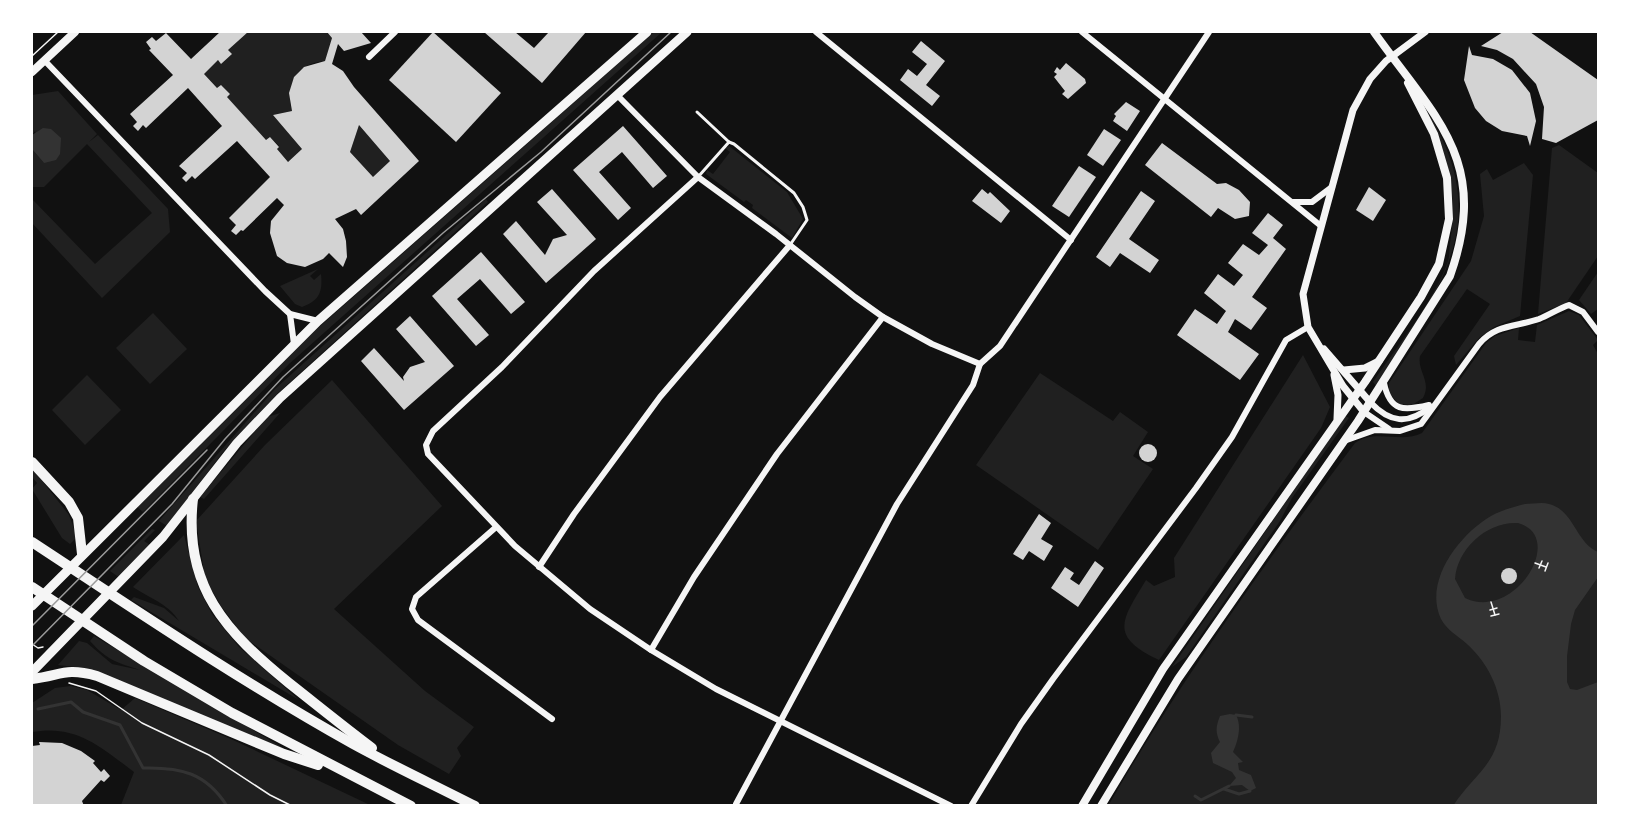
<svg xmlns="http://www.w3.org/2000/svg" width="1630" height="837" font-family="'Fira Sans',sans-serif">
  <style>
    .green { fill: #202020 }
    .water { fill: #333; fill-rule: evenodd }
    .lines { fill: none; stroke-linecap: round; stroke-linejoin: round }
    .stream { stroke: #333; stroke-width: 3 }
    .building { fill: #d3d3d3; fill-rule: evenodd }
    .path { stroke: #f5f5f5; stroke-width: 1.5 }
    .service { stroke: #f5f5f5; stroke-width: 3 }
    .minor { stroke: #f5f5f5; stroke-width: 6 }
    .tertiary { stroke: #f5f5f5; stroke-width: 7 }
    .secondary { stroke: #f5f5f5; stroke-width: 8 }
    .primary { stroke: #f5f5f5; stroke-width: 9 }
    .motorway { stroke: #f5f5f5; stroke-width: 10 }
    .tram { stroke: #9a9a9a; stroke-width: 1.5 }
  </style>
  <rect width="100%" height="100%" fill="#111"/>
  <g class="green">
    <path d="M248 32H327L332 38 325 61C296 63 285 85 292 111L273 115 302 149 288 162 277 149 279 146 270 137 266 140 227 97 230 94 217 88 204 74 218 60 221 64 232 54 228 50Z"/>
    <polygon points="654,32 662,32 289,364 143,512 137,507 284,358"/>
    <polygon points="58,91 97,134 89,142 98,135 168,209 170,232 102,298 32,223 32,199 95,264 152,213 87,144 44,187 32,187 32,149 44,163 35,131 32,135 32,95"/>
    <path d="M1424 106C1498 222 1440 287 1376 386L1373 382C1397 346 1434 302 1448 261 1450 255 1449 249 1450 243 1458 192 1448 151 1424 106Z"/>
    <polygon points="359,125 390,161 373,177 350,152"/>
    <polygon points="1559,145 1598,173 1598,256 1566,303 1538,314 1552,148"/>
    <polygon points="729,146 787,192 803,219 792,238 752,208 753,205 746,200 744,202 706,174 707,170 713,174 730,152 725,148"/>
    <path d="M1524 163 1533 175 1520 316 1494 327 1479 338 1456 365 1454 356 1490 304 1467 289 1420 356C1417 372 1432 381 1423 398L1412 405 1398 404 1389 392V383L1471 261 1484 216 1480 174 1487 169 1493 180Z"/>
    <polygon points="486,199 488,202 278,393 223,452 167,526 159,521 275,389"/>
    <path d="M318 269 310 276 314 280 321 274C323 292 319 301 302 307L295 304 280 286Z"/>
    <polygon points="1598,272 1598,309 1591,314 1579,300"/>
    <path d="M1569 311 1579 315 1598 340 1593 345 1598 354V805L1108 806C1182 678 1267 561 1355 443 1375 428 1401 444 1422 433L1486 343 1495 336 1519 328 1518 340 1535 342 1537 325Z"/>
    <polygon points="153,313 187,349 150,384 116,348"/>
    <path d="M1303 355 1330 407 1321 428 1159 660C1108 636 1122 620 1146 580L1154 586 1175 577 1174 558Z"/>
    <polygon points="1040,373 1113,421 1120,412 1148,432 1133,456 1153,469 1098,550 976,465"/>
    <polygon points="87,375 121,410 85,445 52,410"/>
    <polygon points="332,380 442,506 334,609 425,691 474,727 457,748 461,756 449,774 398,745 245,638 221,606 205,578 196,521 265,445"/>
    <polygon points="280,413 204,499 200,497 267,417"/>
    <polygon points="1345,416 1349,418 1292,498 1280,521 1186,657 1172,667"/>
    <polygon points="32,468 69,515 77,537 70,544 62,538 32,489 37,483 32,477"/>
    <polygon points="152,529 155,530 144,541 150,545 120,578 110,571"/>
    <path d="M184 535 198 587 212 614 239 647 299 700 131 600 134 597 164 608 179 621C168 603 147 597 133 587Z"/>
    <path d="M94 636 285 749 84 668 58 665 79 641 87 643 112 664 140 670C116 662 108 661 90 641Z"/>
    <path d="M71 686 87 690 121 710 135 698 231 739 370 805H121L134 772C101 747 76 724 32 732V703L55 688Z"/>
  </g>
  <g class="water">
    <polygon points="43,128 51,129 61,138 60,154 56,160 44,163 32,149 32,135"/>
    <path d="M1525 504C1533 504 1542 502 1549 504 1574 510 1576 543 1598 552V577L1575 610 1571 624 1567 656V682L1570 689 1577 690 1598 682V805L1453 806C1475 772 1501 764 1501 716 1501 689 1487 662 1467 644 1458 636 1447 630 1441 619 1423 581 1460 534 1491 516 1502 510 1514 507 1525 504ZM1518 523C1567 536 1515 622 1465 598L1455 579C1457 549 1487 521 1518 523Z"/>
    <path d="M1230 714 1236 715C1242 726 1238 741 1233 752L1243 762 1238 763 1239 770 1251 775 1256 788 1250 791 1242 785 1229 786 1236 778 1232 772 1213 763 1211 753 1220 742C1215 732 1216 726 1220 716Z"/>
  </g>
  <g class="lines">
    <g class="stream">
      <path d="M38 709 71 702 83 712 120 725 143 768C181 767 206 773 227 806"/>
      <polyline points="1236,715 1252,717"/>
      <polyline points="1224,789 1239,794 1250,791"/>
      <polyline points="1195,796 1201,800 1229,786"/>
    </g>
  </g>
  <g class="building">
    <path d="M220 32H248L228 50 232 54 221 64 218 60 204 74 217 88 221 85 230 94 227 97 266 140 270 137 279 147 277 149 288 162 302 149 273 115 292 111 289 93 294 77 304 67 325 61 332 38 327 32H361L371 43 344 51 338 44 332 64 343 71 354 87 419 161 361 215 356 209 335 219 343 229 346 241 347 257 343 267 329 253 323 259 305 267 287 263 277 256 270 233 271 221 284 205 277 198 243 231 241 230 236 235 231 231 236 225 229 218 270 177 237 141 195 179 192 176 186 182 182 178 187 173 179 166 222 126 188 88 146 128 143 125 138 131 133 126 137 122 130 114 173 75 149 50 151 49 146 42 152 37 156 41 166 33 191 59ZM359 125 390 161 373 177 350 152Z"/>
    <polygon points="433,32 501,93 456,142 389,80"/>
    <polygon points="484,32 515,32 534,48 549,32 586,32 542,83"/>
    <polygon points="1503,32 1530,32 1598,80 1598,120 1556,143 1542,139 1544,107 1536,84 1513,59 1497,50 1481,46"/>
    <polygon points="921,41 945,61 926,85 940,96 932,106 900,80 908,69 917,76 927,64 912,52"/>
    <polygon points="1469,46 1472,55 1493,59 1512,70 1530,93 1536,121 1530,146 1527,136 1502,131 1486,121 1475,108 1464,80"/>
    <polygon points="1066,63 1085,79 1086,83 1068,99 1062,94 1065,91 1054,77 1057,74 1054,72 1057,67 1060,70"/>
    <polygon points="1126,102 1140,111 1127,131 1113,121 1116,116 1114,114"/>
    <polygon points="623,126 667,176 653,188 622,152 599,172 631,208 618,220 573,170"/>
    <polygon points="1104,129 1121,140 1103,166 1087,155"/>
    <polygon points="1162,143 1217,184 1226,183 1239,190 1250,202 1249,216 1235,219 1218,208 1211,217 1145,165"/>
    <polygon points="1079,166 1096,177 1069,217 1052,206"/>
    <polygon points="1369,187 1386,200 1373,221 1356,210"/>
    <polygon points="552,189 596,239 546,283 503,234 516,221 545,255 553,239 567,235 537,202"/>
    <polygon points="982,189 988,194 990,192 1010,211 1001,223 972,201"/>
    <polygon points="1141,191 1155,201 1129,239 1159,260 1150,273 1120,253 1110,267 1096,257"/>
    <polygon points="1268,213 1283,225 1273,238 1286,249 1252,297 1267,308 1251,330 1235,319 1228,332 1259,354 1240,380 1177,335 1195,309 1217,324 1226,311 1204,293 1218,274 1234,286 1243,275 1228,263 1243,244 1259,255 1268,245 1252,233"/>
    <polygon points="481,252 525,302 511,314 480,279 457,299 489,335 476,346 432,296"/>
    <polygon points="410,316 454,366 404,410 361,361 374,348 404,381 403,377 410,367 425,362 396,329"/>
    <circle cx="1148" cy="453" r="9"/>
    <polygon points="1039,514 1051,523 1041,539 1053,546 1044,561 1029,551 1023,560 1013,554"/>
    <polygon points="1095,561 1104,568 1078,607 1051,588 1065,567 1074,573 1070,579 1079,585"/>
    <circle cx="1509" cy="576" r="8"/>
    <polygon points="39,742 62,743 81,751 95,761 93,763 101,772 104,769 110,776 104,782 101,780 82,801 84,806 32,806 32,746 40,745"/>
  </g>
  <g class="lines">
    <g class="path">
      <polyline points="32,56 58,32"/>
      <polyline points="1535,563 1546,567"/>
      <polyline points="1539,568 1542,561"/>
      <polyline points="1545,571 1548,563"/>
      <polyline points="1491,602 1495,615"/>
      <polyline points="1490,610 1497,608"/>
      <polyline points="1491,616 1499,614"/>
      <polyline points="32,644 38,648 43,647"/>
      <polyline points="69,683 96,691 142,723 209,755 270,795 292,806"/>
    </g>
    <g class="service">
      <polyline points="697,112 729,142"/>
      <polyline points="698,177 729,142 734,144 794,193 803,207 807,220 790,245"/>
    </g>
    <g class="minor">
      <polyline points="816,32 1071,240"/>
      <polyline points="1082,32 1321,226"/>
      <polyline points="369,57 395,32"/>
      <polyline points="45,61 265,291 290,314 318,321"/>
      <polyline points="618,96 698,177 776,234 855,297 883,317 932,344 980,364"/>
      <polyline points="698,177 594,271 502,367 433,431 426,445 428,454 515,546 590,609 651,650 716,689 951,806"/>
      <polyline points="1293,202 1312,202 1332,187"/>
      <polyline points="290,314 294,344"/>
      <path d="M1384 383C1390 412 1404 411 1429 405"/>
      <path d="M1370 402C1390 423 1408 425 1430 407"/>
      <polyline points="1364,412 1389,429"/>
      <path d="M1344 441 1375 430 1400 431 1421 424 1479 344C1496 324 1516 327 1539 319 1549 315 1558 309 1569 305L1583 312 1598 332"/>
      <polyline points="495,528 416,597 412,609 418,620 552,719"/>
      <polyline points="539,567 574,514 660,397 790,245"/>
      <polyline points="651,650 694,577 777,454 883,317"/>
      <polyline points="736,804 897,504 973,385 980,364 1000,346 1209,32"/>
      <polyline points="971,806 1021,724 1053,679 1196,488 1232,437 1286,340 1308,327"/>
    </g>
    <g class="tertiary">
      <polyline points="1324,349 1370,402"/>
      <polyline points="1344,370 1365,368 1379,361"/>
      <polyline points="1334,375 1338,395 1337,419"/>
      <polyline points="1364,412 1343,386 1308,327 1303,294 1353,110 1370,79 1386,61 1425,32"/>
    </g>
    <g class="secondary">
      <polyline points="32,72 75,32"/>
      <polyline points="1082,806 1163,669 1365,382 1421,297 1439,264 1449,219 1447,178 1434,134 1408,83"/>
      <path d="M1101 806 1178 679 1358 421 1450 276C1491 160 1435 118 1374 32"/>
    </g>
    <g class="primary">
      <polyline points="32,606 318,321 647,32"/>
      <polyline points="32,672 163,537 237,443 280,398 687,32"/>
    </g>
    <g class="motorway">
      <polyline points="32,462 69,502 78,518 82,554"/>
      <path d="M193 499C183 586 226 632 289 683 317 705 344 727 372 748"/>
      <path d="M32 542C137 611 242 682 353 744 393 766 434 785 475 806"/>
      <polyline points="32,587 144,661 232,713 411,806"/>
      <path d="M32 679C61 676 64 667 97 676L284 754 318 765"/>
    </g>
    <g class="tram">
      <polyline points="32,626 207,450"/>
      <polyline points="32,646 172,504 225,439 283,377 443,233 541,152 671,32"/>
    </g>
  </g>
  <rect width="1630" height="837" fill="none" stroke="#ffffff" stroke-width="66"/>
</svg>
